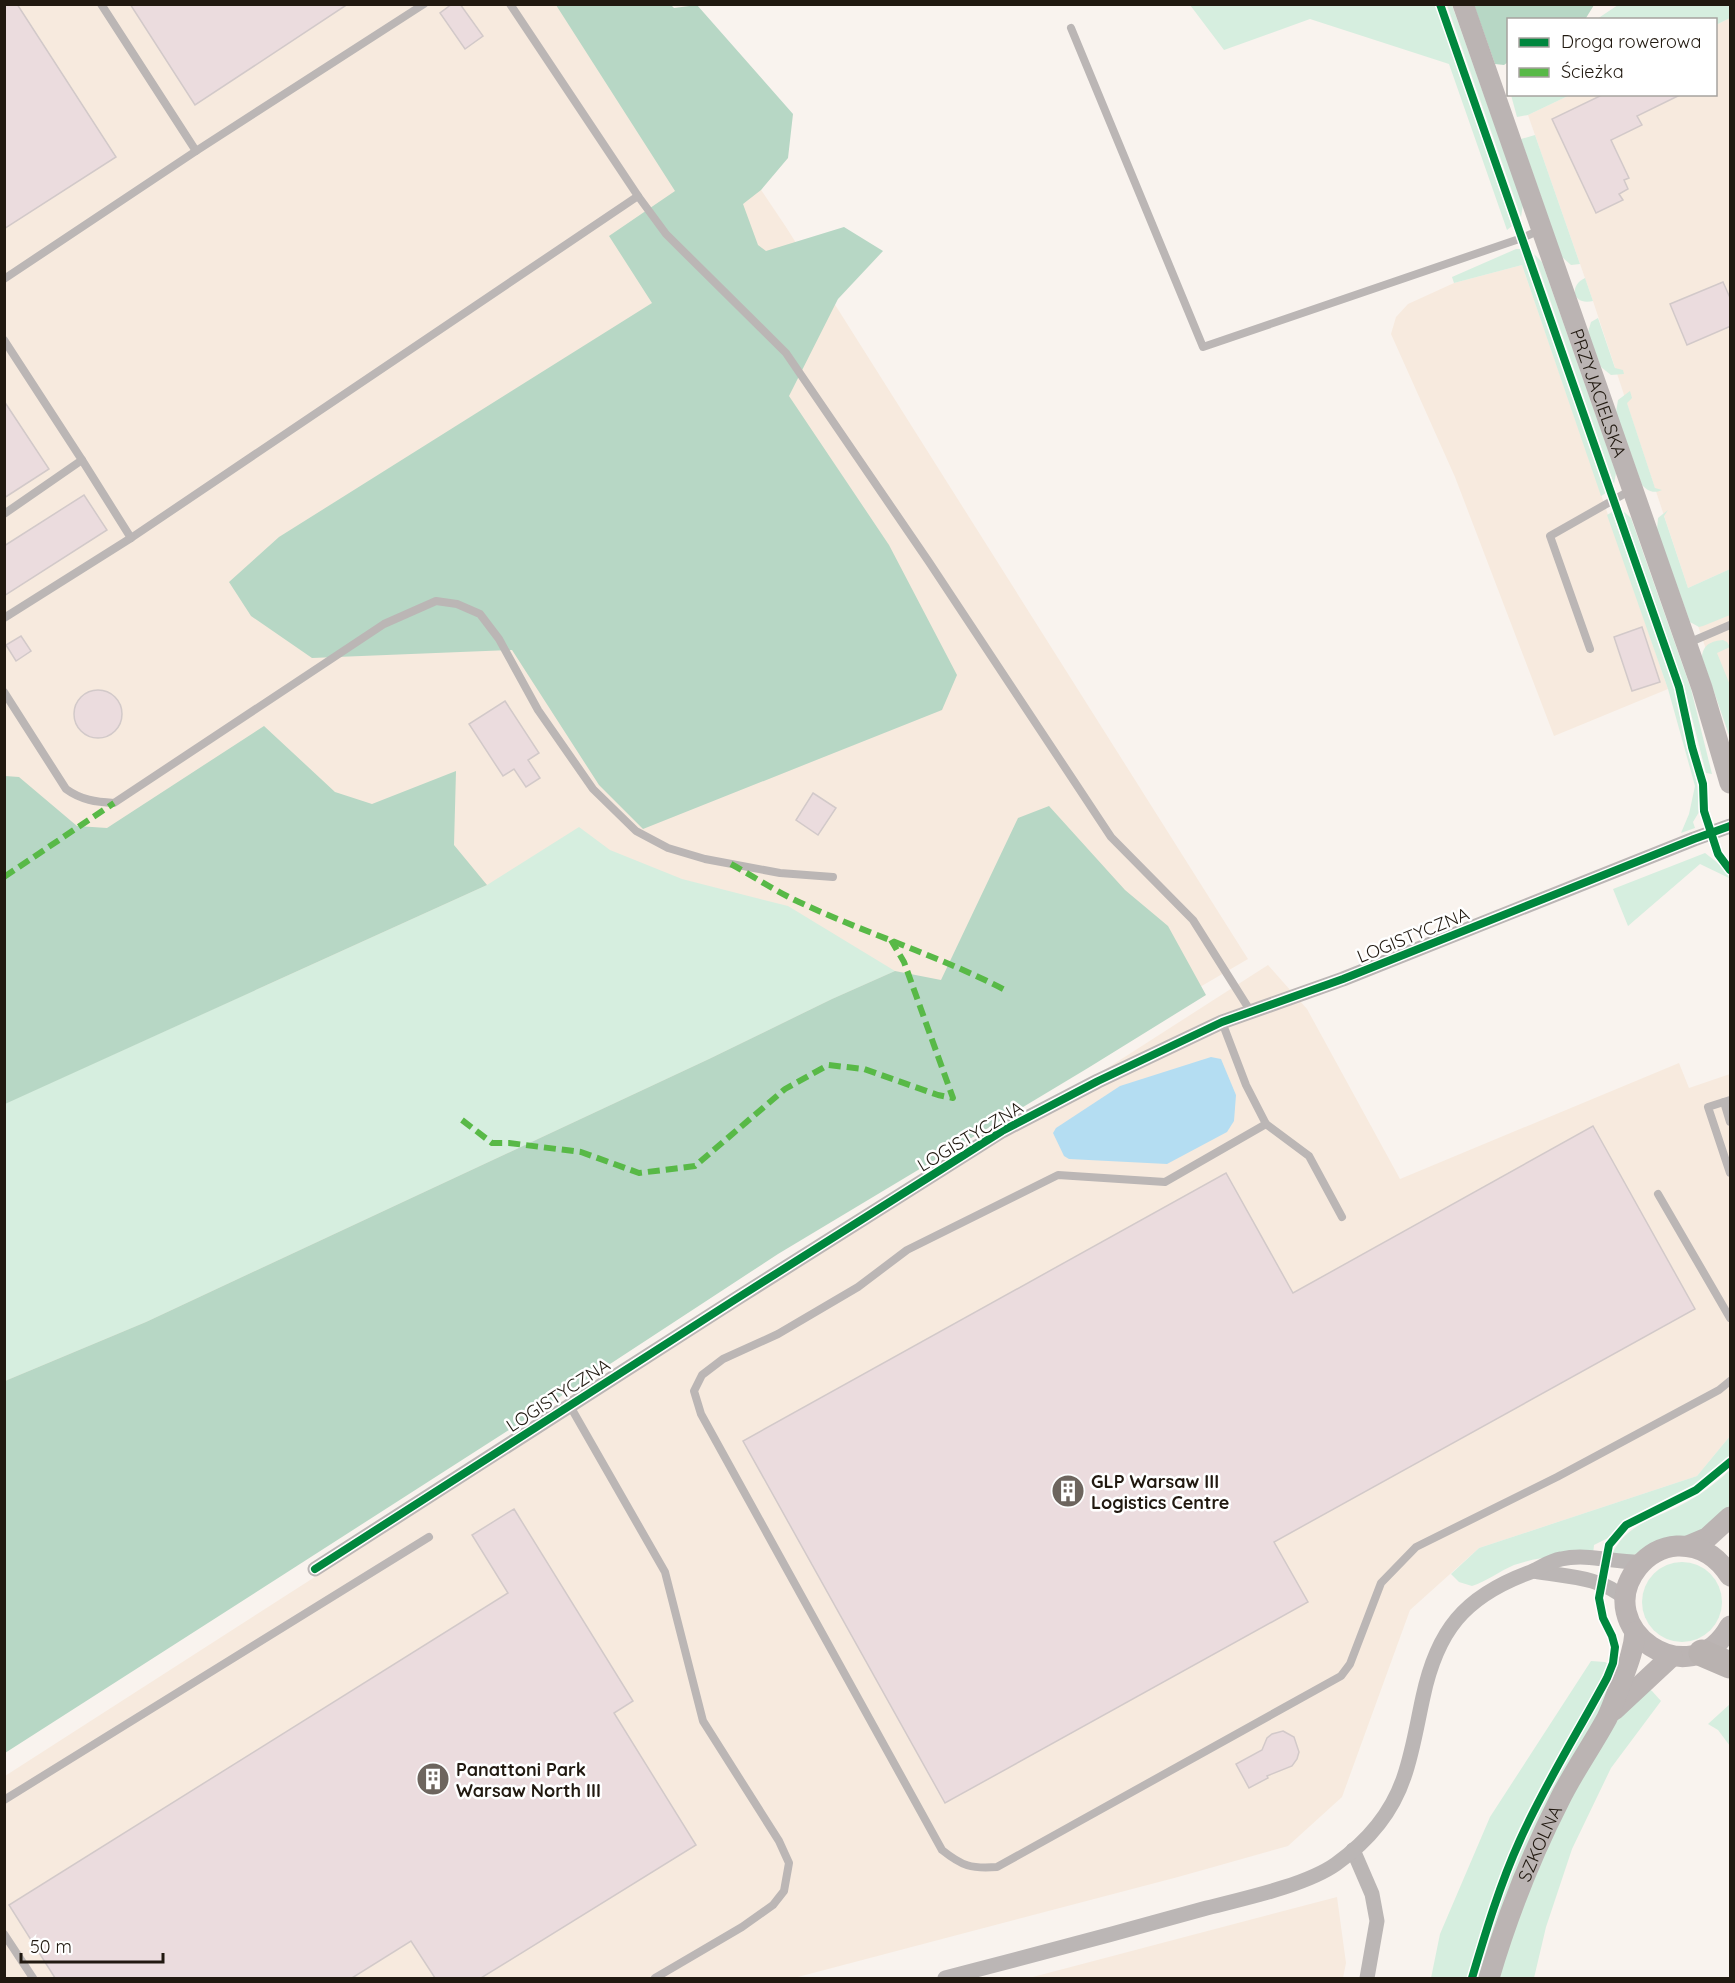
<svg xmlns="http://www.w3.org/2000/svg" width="1735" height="1983" font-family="Quicksand,sans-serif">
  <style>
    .built { fill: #f7eade }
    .green { fill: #d6eedf }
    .forest { fill: #b7d7c5 }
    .water { fill: #b4ddf2 }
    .building { fill: #ebdcde; stroke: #d2c9c9; stroke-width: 1.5 }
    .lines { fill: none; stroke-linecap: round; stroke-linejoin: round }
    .lane { stroke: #bbb6b5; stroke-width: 8 }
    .street { stroke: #bbb6b5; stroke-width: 15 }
    .secondary { stroke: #bbb4b3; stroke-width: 21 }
    .highway { stroke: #b9b2b0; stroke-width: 27 }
    .quiet { stroke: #58b947; stroke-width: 6; stroke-dasharray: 12 6; stroke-linecap: butt }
    .cycleway-casing { stroke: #fff; stroke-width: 11 }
    .cycleway { stroke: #00873e; stroke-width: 8 }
    .labels { text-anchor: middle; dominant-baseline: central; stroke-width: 5; stroke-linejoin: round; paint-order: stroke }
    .street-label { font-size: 18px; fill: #211910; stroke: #fff }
    .poi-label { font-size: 18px; font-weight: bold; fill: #211910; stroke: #fff; text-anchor: start }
  </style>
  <rect width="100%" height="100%" fill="#f9f3ee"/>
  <g class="built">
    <polygon points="5,5 637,5 786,227 1248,959 891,1167 5,1704"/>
    <polygon points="1730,18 1730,569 1688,588 1593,301 1528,115 1570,95 1716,94 1716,25"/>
    <polygon points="1522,265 1668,689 1554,736 1455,477 1391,334 1396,317 1408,304 1454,283"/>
    <polygon points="1730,599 1730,720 1694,614"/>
    <polygon points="1268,965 1307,1009 1400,1179 1679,1063 1689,1088 1730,1074 1730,1436 1697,1476 1479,1548 1410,1610 1342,1797 1288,1846 1178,1877 794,1978 5,1978 5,1776"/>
    <polygon points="1337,1897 1346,1963 1343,1978 1029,1978"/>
  </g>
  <g class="green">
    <polygon points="1190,5 1436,5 1512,226 1507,230 1449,64 1310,19 1224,50"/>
    <polygon points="1447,5 1452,5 1523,205 1521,217"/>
    <polygon points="1618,5 1730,5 1730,18 1716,25 1716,20 1597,19"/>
    <polygon points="1511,95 1512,94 1570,95 1528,115 1517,117"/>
    <polygon points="1535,135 1580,264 1571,265 1562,257 1521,139"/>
    <polygon points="1516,249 1521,249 1606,493 1601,496 1522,265 1454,283 1452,277"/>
    <polygon points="1534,254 1542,262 1616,473 1614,484"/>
    <path d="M1585 278 1593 301C1573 306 1568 286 1585 278Z"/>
    <polygon points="1598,318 1615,368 1623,370 1624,374 1611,375 1601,367 1588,332 1591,322"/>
    <path d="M1630 391 1632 398 1627 403 1655 488 1662 490C1653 494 1648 491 1642 485L1616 412 1618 400Z"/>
    <polygon points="1668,510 1664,516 1688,588 1730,569 1730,615 1703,626 1699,627 1690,622 1657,530 1658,518"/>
    <polygon points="1623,511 1631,518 1691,689 1712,774 1706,773 1684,686"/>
    <polygon points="1612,512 1677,696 1689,753 1699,790 1698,806 1699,812 1693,822 1695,828 1681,833 1689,814 1695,786 1668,689 1607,515"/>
    <path d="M1723 640 1727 642 1730 647 1717 653 1730 685V738L1702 657C1703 644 1712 641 1723 640Z"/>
    <polygon points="579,827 610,850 682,879 788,906 895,971 832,999 709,1059 146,1322 5,1381 4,1104 487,885"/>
    <path d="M1705 853C1715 861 1728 869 1730 882L1729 878 1700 864 1628 926 1613 889Z"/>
    <path d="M1730 1436V1455L1695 1484 1624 1520 1608 1538 1594 1545 1593 1554C1566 1555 1540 1556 1514 1565 1500 1571 1487 1581 1472 1586L1459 1582 1451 1574 1479 1548 1697 1476Z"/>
    <path d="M1730 1470V1509L1711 1527 1633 1555 1611 1556C1626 1524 1652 1520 1681 1505 1699 1496 1715 1484 1730 1470Z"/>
    <circle cx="1682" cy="1602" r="40"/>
    <polygon points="1591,1661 1605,1662 1652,1691 1661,1701 1611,1768 1572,1849 1546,1927 1534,1978 1431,1978 1440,1934 1490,1817"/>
    <polygon points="1730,1704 1730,1746 1718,1730 1708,1724"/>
  </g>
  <g class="forest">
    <polygon points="670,4 674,8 697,5 793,114 788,158 761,190 743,204 758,245 766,251 844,227 883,251 838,299 789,396 889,545 957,675 942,710 643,829 599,785 512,650 312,658 251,616 229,582 279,537 652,303 609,236 675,191 556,5"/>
    <polygon points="1474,5 1594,5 1586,18 1582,19 1508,20 1508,62 1504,65 1495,64"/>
    <polygon points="264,726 335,792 372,804 456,771 454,845 487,885 5,1104 5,776 19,777 77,826 107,828"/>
    <polygon points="1049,806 1125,890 1168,926 1206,995 1088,1068 778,1254 523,1421 5,1753 5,1381 146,1322 709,1059 832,999 895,971 941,980 1018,818"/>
  </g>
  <polygon class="water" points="1211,1057 1221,1059 1236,1095 1234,1121 1227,1132 1167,1164 1069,1159 1064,1156 1053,1133 1056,1128 1120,1086"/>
  <g class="building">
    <polygon points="4,4 17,4 116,157 4,229"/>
    <polygon points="130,4 348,4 195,105"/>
    <polygon points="452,4 460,4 483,36 465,49 440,13"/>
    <polygon points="1604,94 1682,94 1637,116 1642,125 1611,140 1629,178 1624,180 1628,189 1619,194 1623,200 1596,213 1552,119"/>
    <polygon points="1723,282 1731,300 1731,326 1687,345 1670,304"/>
    <polygon points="4,401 49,469 4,498"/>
    <polygon points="84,495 107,530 4,596 4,546"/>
    <polygon points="1642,627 1660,682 1632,691 1614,637"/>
    <polygon points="21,636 31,651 16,661 6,645"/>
    <circle cx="98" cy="714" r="24"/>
    <polygon points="505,701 539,753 528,760 540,778 526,787 514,769 503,776 469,724"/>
    <polygon points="813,793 836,808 818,835 796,820"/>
    <polygon points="1593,1126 1695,1309 1274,1542 1308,1602 945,1803 743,1441 1226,1173 1293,1293"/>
    <polygon points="514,1509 633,1701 614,1713 696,1845 481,1978 435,1978 411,1941 352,1978 55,1978 9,1905 508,1593 472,1535"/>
    <polygon points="1283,1731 1294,1737 1299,1752 1297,1759 1292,1766 1267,1776 1268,1778 1249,1788 1236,1764 1262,1750 1267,1738 1272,1734"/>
  </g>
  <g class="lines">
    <g class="lane">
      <polyline points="101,4 196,151"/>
      <polyline points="1071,28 1203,347 1522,238 1540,230"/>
      <polyline points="638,196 666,234 786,353 929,562 1111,837 1193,920 1251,1012"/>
      <polyline points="4,279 196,151 424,4"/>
      <polyline points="4,340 82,460 4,514"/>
      <polyline points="82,460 131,538 638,196 510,4"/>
      <polyline points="4,618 131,538"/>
      <polyline points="1688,643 1730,625"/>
      <polyline points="1590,649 1550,536 1631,490"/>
      <path d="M4 692 66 789C81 800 96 802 114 803L384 624 436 601 457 604 480 614 499 639 538 710 593 789 636 831 668 848 705 859 780 873 833 877"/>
      <polyline points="1222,1022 1246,1085 1266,1124 1309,1156 1342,1217"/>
      <polyline points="1730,1100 1708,1107 1730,1173"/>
      <polyline points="1724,1102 1730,1122"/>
      <path d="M1266 1124 1165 1182 1058 1175 907 1250 858 1287 778 1334 723 1359 702 1375 694 1391 701 1414 942 1850C962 1866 971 1869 997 1867L1341 1676 1350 1664 1381 1583 1416 1547 1557 1477 1719 1390 1730 1381"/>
      <polyline points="1658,1194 1730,1318"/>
      <polyline points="570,1406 665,1572 703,1721 779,1841 789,1863 784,1891 773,1905 742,1927 655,1978"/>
      <polyline points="4,1800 429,1537"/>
      <polyline points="4,1934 33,1978"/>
    </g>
    <g class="street">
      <polyline points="315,1569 736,1299 1002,1131 1098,1081 1222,1022 1343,979 1694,839 1730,826"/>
      <path d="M1534 1571C1567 1577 1599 1576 1626 1599"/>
      <polyline points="1353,1850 1372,1894 1377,1921 1367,1978"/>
      <path d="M945 1978C1031 1956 1117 1933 1203 1909 1241 1899 1305 1886 1336 1864 1367 1842 1392 1813 1404 1777 1413 1751 1417 1724 1423 1697 1437 1631 1464 1597 1528 1573 1539 1569 1549 1561 1561 1559 1588 1553 1615 1563 1642 1562"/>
    </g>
    <g class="secondary">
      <path id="s1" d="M1463 4 1702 688 1730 783"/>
      <polyline points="1688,1546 1707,1538 1730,1517"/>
      <path d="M1730 1576C1718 1557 1701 1545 1677 1546 1662 1547 1648 1555 1638 1567 1589 1628 1691 1698 1730 1626"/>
      <polyline points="1614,1710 1672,1656"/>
      <path id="s2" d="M1489 1978C1507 1917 1530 1858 1559 1801 1573 1772 1592 1746 1607 1718 1613 1706 1617 1692 1622 1680 1628 1664 1634 1649 1635 1632"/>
    </g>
    <polyline class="highway" points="1702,1653 1730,1665"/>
    <g class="quiet">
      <path d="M731 864C753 876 775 891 799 902 867 934 940 956 1007 991"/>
      <polyline points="4,877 114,803"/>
      <polyline points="462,1120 492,1143 509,1143 581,1152 639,1173 695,1166 785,1089 828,1065 864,1069 938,1095 953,1098 904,962 891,940"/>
    </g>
    <defs>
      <g id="cycleway">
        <polyline points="1440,4 1679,687 1692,747 1703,784 1704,811 1718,854 1730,870"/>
        <polyline points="315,1569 736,1299 1002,1131 1098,1081 1222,1022 1343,979 1694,839 1730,826"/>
        <path d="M1472 1978C1486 1931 1500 1884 1520 1840 1545 1784 1578 1732 1607 1678L1613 1663 1615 1647 1612 1636 1603 1618 1599 1598 1609 1545 1626 1525 1696 1490 1730 1462"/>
      </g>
    </defs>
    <use href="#cycleway" class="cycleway-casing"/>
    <use href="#cycleway" class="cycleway"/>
  </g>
  <defs>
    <symbol id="building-disc" viewBox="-11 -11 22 22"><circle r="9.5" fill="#6d655e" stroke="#fff"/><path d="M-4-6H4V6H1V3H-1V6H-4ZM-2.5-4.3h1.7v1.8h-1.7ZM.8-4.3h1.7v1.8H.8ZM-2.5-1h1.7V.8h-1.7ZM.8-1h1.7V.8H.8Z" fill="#fff"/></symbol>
  </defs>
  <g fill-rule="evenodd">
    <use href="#building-disc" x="1049" y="1472" width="38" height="38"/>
    <use href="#building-disc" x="414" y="1760" width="38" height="38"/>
  </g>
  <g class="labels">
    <g class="street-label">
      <text stroke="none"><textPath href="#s1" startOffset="412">PRZYJACIELSKA</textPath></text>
      <text transform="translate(1413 935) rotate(-22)">LOGISTYCZNA</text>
      <text transform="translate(970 1136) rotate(-31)">LOGISTYCZNA</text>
      <text transform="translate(558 1395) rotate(-33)">LOGISTYCZNA</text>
      <text stroke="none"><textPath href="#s2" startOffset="144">SZKOLNA</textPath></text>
    </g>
    <g class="poi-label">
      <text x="1091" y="1481">GLP Warsaw III<tspan x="1091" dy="21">Logistics Centre</tspan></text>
      <text x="456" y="1769">Panattoni Park<tspan x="456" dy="21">Warsaw North III</tspan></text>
    </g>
  </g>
  <rect width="1735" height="1983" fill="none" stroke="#211910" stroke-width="12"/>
  <rect x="1507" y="18" width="210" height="78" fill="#ffffff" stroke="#a6a39f" stroke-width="1.5"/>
  <rect x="1519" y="38" width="30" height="9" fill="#00873e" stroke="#a6a39f" stroke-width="1.5"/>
  <text x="1561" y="48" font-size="18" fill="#211910">Droga rowerowa</text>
  <rect x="1519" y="68" width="30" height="9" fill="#58b947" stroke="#a6a39f" stroke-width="1.5"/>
  <text x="1561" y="78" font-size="18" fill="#211910">Ścieżka</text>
  <path d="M21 1953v9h142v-9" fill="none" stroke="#211910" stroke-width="3"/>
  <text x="30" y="1953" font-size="18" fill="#211910" stroke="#ffffff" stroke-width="4.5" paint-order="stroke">50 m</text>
</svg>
